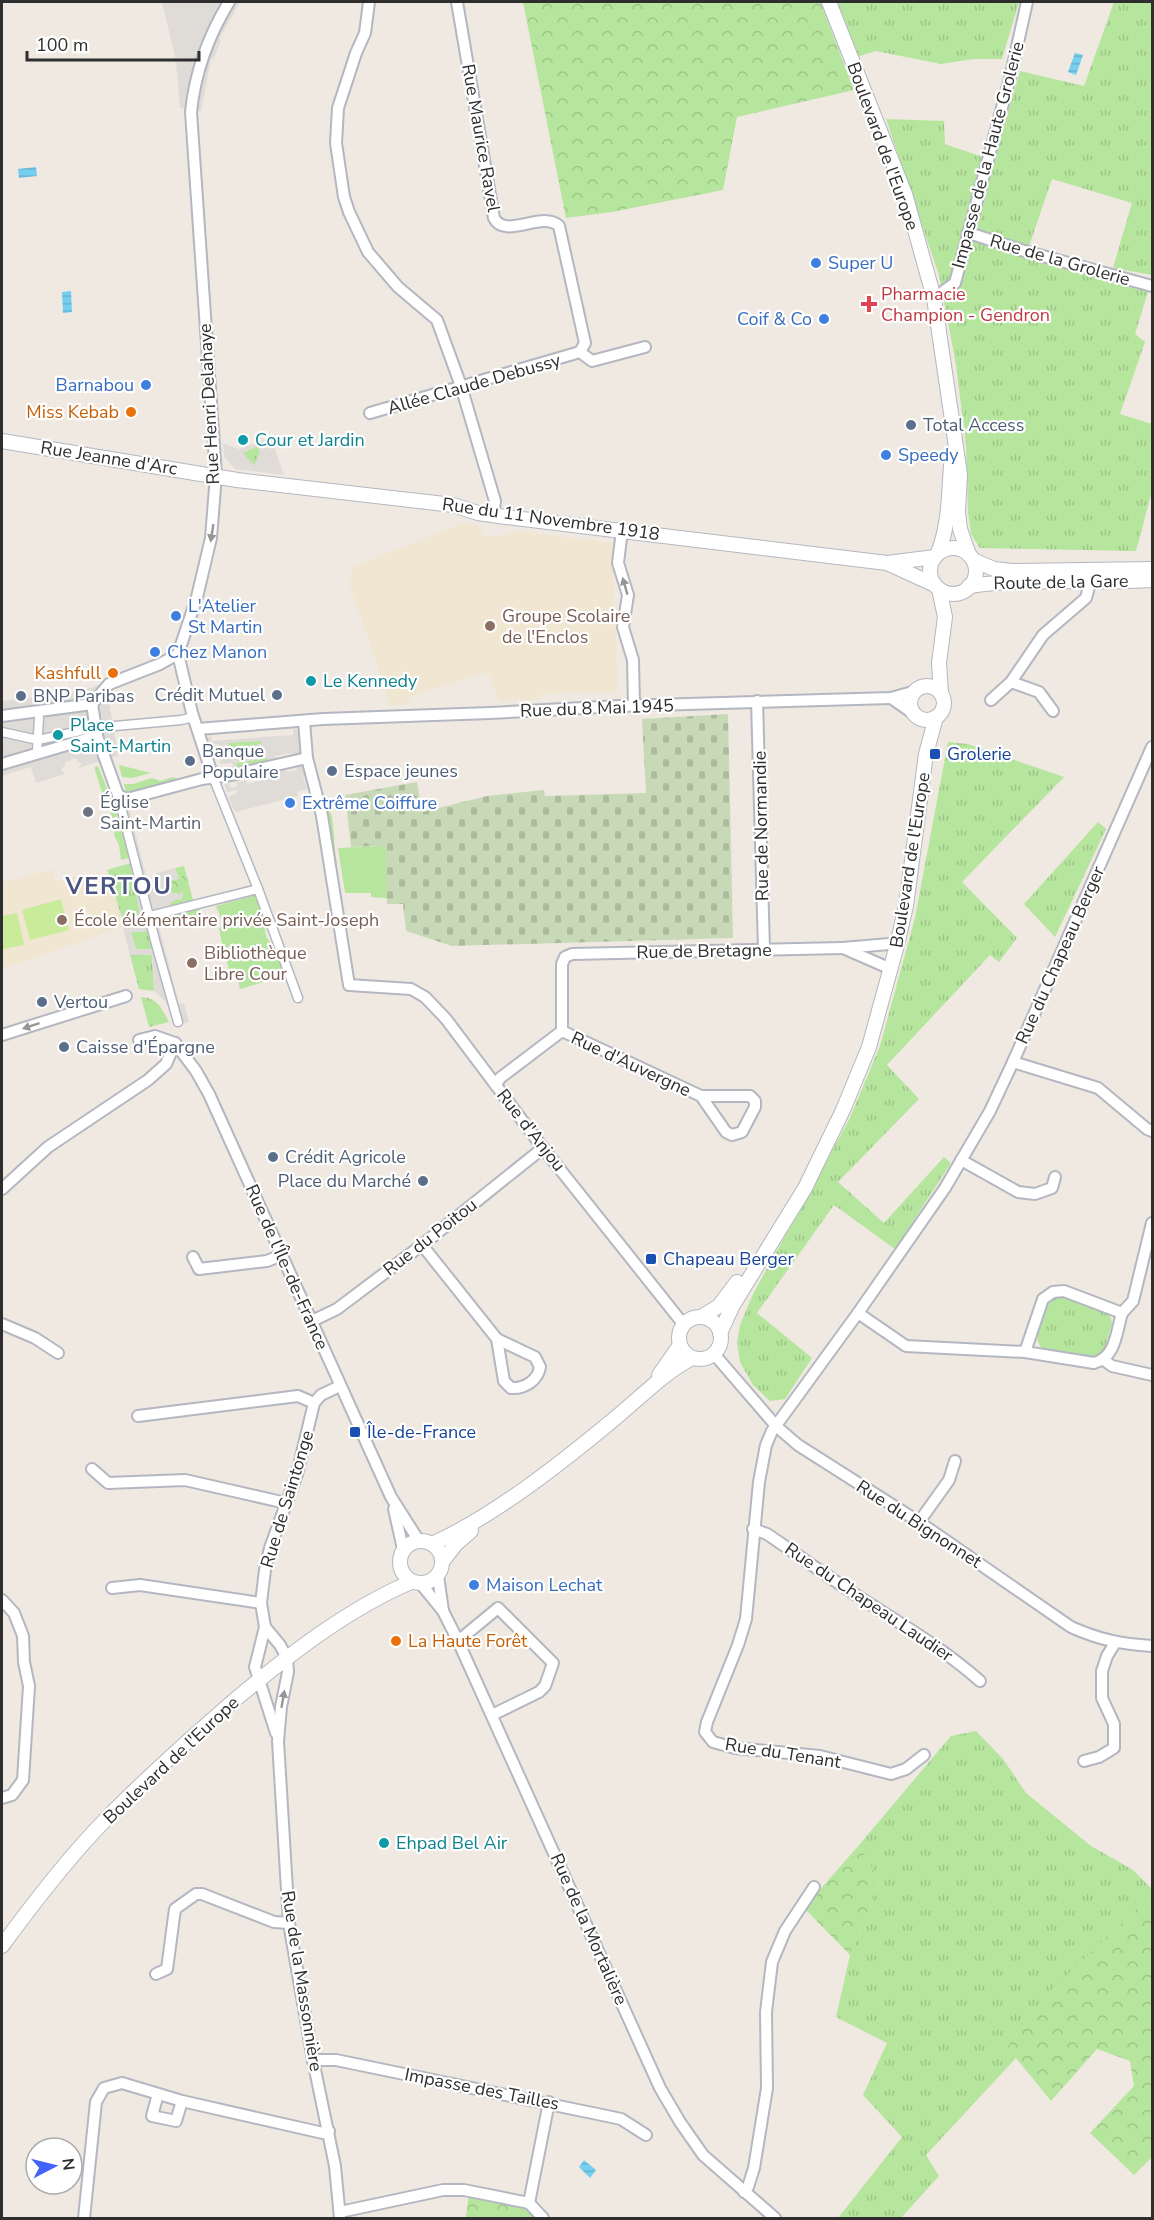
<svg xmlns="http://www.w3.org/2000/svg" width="1154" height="2220" font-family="'Nunito Sans',sans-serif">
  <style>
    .education { fill: #f0e6d1 }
    .grass { fill: url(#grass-tufts) }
    .forest { fill: url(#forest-crowns) }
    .cemetery { fill: url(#cemetery-stones) }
    .garden { fill: #b6e59e }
    .pitch { fill: #c9ec9a }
    .plaza { fill: #dfdcd8; fill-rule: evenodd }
    .water { fill: url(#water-rules) }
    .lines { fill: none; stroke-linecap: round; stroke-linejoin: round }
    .pedestrian-casing { stroke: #b4b7c1; stroke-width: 11 }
    .minor-casing { stroke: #b4b7c1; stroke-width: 14 }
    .tertiary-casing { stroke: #b4b7c1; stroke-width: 16 }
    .pedestrian { stroke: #fff; stroke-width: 8 }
    .minor { stroke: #fff; stroke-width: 10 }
    .tertiary { stroke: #fff; stroke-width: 14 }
    .oneway { fill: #969696 }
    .shop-dot { fill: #3f7fe0; stroke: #fff; stroke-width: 2 }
    .health-dot { fill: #e0444e; stroke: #fff; stroke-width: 2 }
    .food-dot { fill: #e8710a; stroke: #fff; stroke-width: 2 }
    .service-dot { fill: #5c6f8a; stroke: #fff; stroke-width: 2 }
    .culture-dot { fill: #0f9aa8; stroke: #fff; stroke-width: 2 }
    .education-dot { fill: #8d6e63; stroke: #fff; stroke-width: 2 }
    .transit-dot { fill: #1a4fb4; stroke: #fff; stroke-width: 2 }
    .worship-dot { fill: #6b7280; stroke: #fff; stroke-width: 2 }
    .labels { text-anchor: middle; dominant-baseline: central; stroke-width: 4.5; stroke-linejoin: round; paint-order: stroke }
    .street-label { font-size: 18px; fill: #2e2e2e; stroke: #fff }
    .shop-label { font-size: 18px; fill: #366cbe; stroke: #fff; text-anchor: start }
    .health-label { font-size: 18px; fill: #be3a42; stroke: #fff; text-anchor: start }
    .food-label { font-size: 18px; fill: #c56008; stroke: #fff; text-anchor: end }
    .service-label { font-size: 18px; fill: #4e5e75; stroke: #fff; text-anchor: start }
    .culture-label { font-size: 18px; fill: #0d838f; stroke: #fff; text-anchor: start }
    .education-label { font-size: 18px; fill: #785e54; stroke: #fff; text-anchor: start }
    .transit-label { font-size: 18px; fill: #164399; stroke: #fff; text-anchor: start }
    .worship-label { font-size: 18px; fill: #5b616d; stroke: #fff; text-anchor: start }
    .district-label { font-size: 24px; font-weight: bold; letter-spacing: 1.5px; fill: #4d5680; stroke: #fff }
  </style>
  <defs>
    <pattern id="grass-tufts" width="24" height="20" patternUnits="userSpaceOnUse" patternTransform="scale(1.5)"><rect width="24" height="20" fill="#b6e59e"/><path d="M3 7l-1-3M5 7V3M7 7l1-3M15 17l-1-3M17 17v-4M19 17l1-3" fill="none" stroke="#9dc588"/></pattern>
    <pattern id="forest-crowns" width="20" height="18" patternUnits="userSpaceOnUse" patternTransform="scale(1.5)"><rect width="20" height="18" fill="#b6e59e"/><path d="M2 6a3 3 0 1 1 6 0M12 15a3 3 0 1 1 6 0" fill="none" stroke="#9dc588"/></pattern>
    <pattern id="cemetery-stones" width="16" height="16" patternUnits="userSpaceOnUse" patternTransform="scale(1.5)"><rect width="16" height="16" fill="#c8d9b8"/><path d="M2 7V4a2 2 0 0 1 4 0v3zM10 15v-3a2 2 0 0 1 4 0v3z" fill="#acbb9e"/></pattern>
    <pattern id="water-rules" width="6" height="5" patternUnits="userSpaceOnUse" patternTransform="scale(1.5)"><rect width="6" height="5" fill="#75cff0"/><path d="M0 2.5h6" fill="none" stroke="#66b2ce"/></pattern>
  </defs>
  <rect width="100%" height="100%" fill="#efe9e1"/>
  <g class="education">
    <polygon points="464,523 478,525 484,536 503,536 516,531 612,543 618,691 539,694 540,699 499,701 488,672 409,697 412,704 391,706 348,580 353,579 350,568"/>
    <polygon points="52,869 56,882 76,876 79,883 105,873 108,874 124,926 2,969 2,883"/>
  </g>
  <g class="grass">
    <polygon points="820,2 1019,2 1002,59 973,59 941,64 876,51 844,61"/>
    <polygon points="1114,2 1152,2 1152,275 1113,268 1132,203 1052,179 1025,258 1148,292 1135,334 1145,342 1120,414 1152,424 1152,491 1136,551 980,548 971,534 968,512 966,445 956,365 939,275 886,119 944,121 945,144 994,161 1020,71 1084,86"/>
    <polygon points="258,446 260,452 254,466 242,453"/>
    <polygon points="948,742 968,744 1064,777 962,882 1017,938 999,962 990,955 887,1065 919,1099 838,1182 884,1223 944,1157 951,1163 895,1249 834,1205 757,1313 812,1358 785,1399 770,1401 753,1385 740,1362 737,1343 740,1325 753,1294 849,1120 880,1046 915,918"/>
    <polygon points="1098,822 1106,829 1055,937 1024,904"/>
    <polygon points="131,863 140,915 122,918 107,870"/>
    <polygon points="184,866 194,904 171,909 170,903 177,899 182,900 183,891 187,889 183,878 179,879 175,868"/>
    <polygon points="199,908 201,918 159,927 157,918"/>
    <polygon points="147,931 152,949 136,949 131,932"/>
    <polygon points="130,955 152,955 154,991 139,989"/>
    <path d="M141 997C158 998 162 1009 169 1022L149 1027Z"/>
    <path d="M1056 1297H1063L1104 1311 1111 1318 1112 1323 1104 1351 1099 1358 1089 1360 1043 1349C1030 1337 1043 1316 1048 1302Z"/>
    <polygon points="976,1731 1003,1759 1026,1793 1091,1846 1133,1870 1152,1889 1152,1894 1007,2046 1016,2058 926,2155 939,2176 901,2218 838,2218 902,2137 863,2095 887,2043 836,2017 850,1955 880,1882 859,1845 951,1736"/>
  </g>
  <g class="forest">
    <polygon points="523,2 820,2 854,90 737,117 723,190 612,212 566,218"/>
    <polygon points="183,878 187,889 180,894 168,892 167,881"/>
    <polygon points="859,1845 880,1882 850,1955 804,1908"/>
    <polygon points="1152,1894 1152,2157 1134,2175 1090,2133 1134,2086 1130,2061 1097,2049 1051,2101 1007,2047 1045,1996"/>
    <polygon points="469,2191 529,2203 543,2218 466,2218"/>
  </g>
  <polygon class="cemetery" points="728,714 733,938 452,946 406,931 403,904 387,904 384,846 351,847 345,795 417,782 422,812 487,796 544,790 545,796 646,793 642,719"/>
  <g class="garden">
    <polygon points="261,740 262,744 229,749 228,742"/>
    <polygon points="268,758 269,762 237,770 235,763"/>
    <polygon points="119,765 151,773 132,778 122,777"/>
    <polygon points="98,766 118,816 112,818 110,809 107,808 94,767"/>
    <polygon points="173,777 180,780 131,793 126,792 124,784 133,784 152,778 160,781"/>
    <path d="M322 794C337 813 332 840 337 863L335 867 329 829Z"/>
    <polygon points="119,820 128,843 129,858 121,860 119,845 114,835 116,827 112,822"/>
    <polygon points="385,846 387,898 371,897 371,893 345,893 338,848"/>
    <polygon points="256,895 261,905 266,936 279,958 284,976 240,989 237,976 231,977 226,958 234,955 238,951 237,948 232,946 223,948 219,928 224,926 216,906"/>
  </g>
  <g class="pitch">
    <polygon points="61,899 69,930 30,940 22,910"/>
    <polygon points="17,913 24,945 3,949 2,916"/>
  </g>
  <g class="plaza">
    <polygon points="162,2 240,2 219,39 221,40 214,58 211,59 201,111 180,108 176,61"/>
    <path d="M271 438 284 475 235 469 224 456 223 443 239 449ZM257 446 260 452 254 465 243 453Z"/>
    <polygon points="101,684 108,695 118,756 78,768 81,765 80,762 77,763 78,760 74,758 68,762 65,761 66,764 61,769 65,774 36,783 31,767 2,776 2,701 82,691"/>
    <path d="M293 729H297L300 734 302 755 293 757 291 753 275 756V760L269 762 267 758 236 763 237 770 234 771 232 763 221 764 217 744H207L206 741 211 734V741L293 735ZM260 741 262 744 229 749 228 743Z"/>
    <polygon points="303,762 306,775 303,776 307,789 297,792 298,796 236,812 232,806 228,797 237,793 237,790 227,792 224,785 229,783 231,788 237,786 237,782 239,782 246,780 247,784 275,777 274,773 286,770 287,772 297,770 296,763"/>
    <path d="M128 804 149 887 159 885 156 873 175 868 179 879 167 881 168 892 179 894 183 891 182 900 177 899 170 903 171 914 157 918 179 1004 184 1003 189 1022 177 1025 166 1002 154 991 152 955H130L124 932 122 918 140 914 128 843 115 807ZM147 931 152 949H136L131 932Z"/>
  </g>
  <g class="water">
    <polygon points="1075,53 1083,55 1076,75 1068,72"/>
    <polygon points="36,167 37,176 19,178 18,169"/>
    <polygon points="71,291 72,312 63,313 62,292"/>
    <polygon points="584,2160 596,2170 590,2178 579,2167"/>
  </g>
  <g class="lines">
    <defs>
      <g id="pedestrian">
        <polyline points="104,727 181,720 190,718"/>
        <polyline points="2,732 38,740 89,729"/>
        <polyline points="37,750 39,718"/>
        <polyline points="213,777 258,889 298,998"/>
        <polyline points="118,795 156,944 178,1022"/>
        <polyline points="150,916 258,889"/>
      </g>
      <g id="minor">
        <polyline points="369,2 365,33 356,53 338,108 336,143 344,197 349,212 368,252 398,287 437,320 461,386 495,501 493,515"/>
        <path d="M457 2 494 218C505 240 542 210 559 226L585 343 580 352"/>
        <polyline points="969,233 1021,250 1152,286"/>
        <polyline points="934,298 955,283 1011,74 1027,2"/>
        <polyline points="370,413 580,352 592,361 645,347"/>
        <polyline points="622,530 618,563 628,595 623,627 633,660 634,705"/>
        <polyline points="178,654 192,713 213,777"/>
        <polyline points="1011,682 1039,692 1053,711"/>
        <polyline points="891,698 914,714"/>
        <polyline points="991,700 1011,682 1043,635 1086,598 1090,583"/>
        <polyline points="757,701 764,950"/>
        <path d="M92 704 109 684 160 664 178 654 197 597 211 538 216 475 191 112C195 72 209 35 229 2"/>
        <polyline points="2,716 92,704 97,736 118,795 127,799 202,779 237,774 307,758"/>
        <polyline points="304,721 307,758 322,816 349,985 411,989 425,997 446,1019 543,1148 684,1325"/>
        <polyline points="198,729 323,719 490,713 620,706 891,698 916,691"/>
        <polyline points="2,764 97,736"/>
        <polyline points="891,969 843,948 889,944 897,945"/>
        <polyline points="562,1031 701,1096 726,1132 732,1135 742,1132 755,1107 755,1101 750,1096 701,1096"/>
        <polyline points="2,1035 126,996"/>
        <polyline points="139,1040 155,1036 175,1043"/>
        <polyline points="175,1043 196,1071 209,1094 391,1497 419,1541"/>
        <polyline points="1013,1062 1098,1088 1147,1129 1152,1131"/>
        <polyline points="496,1085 500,1078 562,1031 562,964 565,957 572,954 843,948"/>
        <polyline points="961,1160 1018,1192 1035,1194 1052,1188 1055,1177"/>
        <polyline points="2,1189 48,1147 148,1080 166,1064 175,1043"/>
        <path d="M422 1245 497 1339 535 1357 540 1367C538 1380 525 1389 511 1388L504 1381 497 1339"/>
        <polyline points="193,1257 199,1269 267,1261 282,1255"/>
        <path d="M858 1313 906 1346 1025 1352 1094 1363C1116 1357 1116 1333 1122 1313L1064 1291 1053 1292 1043 1299 1025 1352"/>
        <polyline points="1122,1313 1133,1301 1152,1223"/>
        <polyline points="312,1321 337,1309 422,1245 543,1148"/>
        <polyline points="2,1324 35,1338 58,1353"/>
        <path d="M714 1354 777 1427 798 1445 919 1522 1071 1627C1100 1640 1121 1644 1152 1646"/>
        <polyline points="1104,1360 1112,1366 1152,1375"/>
        <polyline points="138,1416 298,1396 314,1403"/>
        <polyline points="92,1469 108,1483 185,1480 286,1503"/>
        <polyline points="394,1509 403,1549"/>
        <polyline points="919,1522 949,1480 955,1461"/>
        <path d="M753 1529 767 1534C801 1557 835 1582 870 1604 908 1628 946 1651 980 1681"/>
        <polyline points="438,1576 443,1611"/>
        <polyline points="421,1584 443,1611 458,1641 660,2088 680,2122 703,2155 775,2218"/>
        <polyline points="112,1588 140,1585 261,1603"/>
        <polyline points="2,1600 14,1613 23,1636 24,1662 29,1686 23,1780 12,1795 2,1798"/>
        <polyline points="265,1627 280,1645 287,1658 288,1672 281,1707 278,1741 289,1923 313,2060 335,2166 340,2218"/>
        <polyline points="458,1641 498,1608 553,1663 545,1686 539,1692 492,1715"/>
        <polyline points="276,1733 255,1667 265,1627 261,1603 265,1570 270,1548 297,1474 314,1403 321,1395 340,1386"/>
        <polyline points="924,1755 906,1769 891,1774 820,1756 735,1748 713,1742 705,1732 707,1722 738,1645 746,1619 759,1482 766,1445 772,1431 858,1313 945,1188 990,1111 1013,1062 1152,747"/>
        <polyline points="1084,1761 1099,1757 1114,1748 1114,1724 1102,1698 1102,1671 1107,1656 1115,1643"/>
        <polyline points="156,1974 167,1969 175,1909 196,1894 202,1894 274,1922 289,1923"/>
        <polyline points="313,2060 336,2060 607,2116 621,2119 646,2135"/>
        <polyline points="158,2094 152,2116 176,2121 182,2101"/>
        <polyline points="744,2192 748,2187 754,2168 767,2088 766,2012 772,1962 785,1931 814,1887"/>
        <polyline points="529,2203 549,2102"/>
        <polyline points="340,2212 443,2190 464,2190 529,2203 543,2218"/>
        <polyline points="84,2218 96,2102 104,2088 122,2083 182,2101 323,2133 329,2131"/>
      </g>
      <g id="tertiary">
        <polyline points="829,2 905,194 934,298 960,474 958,512 960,529 969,555"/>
        <polyline points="2,441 237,480 453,505 478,513 506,517 887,563 935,557"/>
        <circle cx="953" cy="571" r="23"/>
        <path d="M938 553C951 519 948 491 952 456"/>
        <polyline points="973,560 994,569 1012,571 1152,569"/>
        <polyline points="889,564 935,585"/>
        <path d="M969 586C1030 577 1091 584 1152 580"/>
        <polyline points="939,589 945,617 939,663 941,694"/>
        <circle cx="927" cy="703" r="17"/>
        <polyline points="701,1317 719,1306 737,1282"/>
        <circle cx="700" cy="1338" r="21"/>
        <polyline points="720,1333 733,1305 805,1188 843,1110 869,1047 897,945 906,906 926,754 936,717"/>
        <polyline points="659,1375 680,1345"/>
        <circle cx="421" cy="1562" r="21"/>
        <path d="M432 1544C494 1516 560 1464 613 1420 639 1399 662 1374 692 1358"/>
        <polyline points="442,1562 456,1544 471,1531"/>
        <path d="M2 1946C34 1902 68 1858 106 1819 148 1776 192 1737 237 1698 290 1654 348 1609 411 1582"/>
      </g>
    </defs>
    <use href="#pedestrian" class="pedestrian-casing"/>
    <use href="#minor" class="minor-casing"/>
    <use href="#tertiary" class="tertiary-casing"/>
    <use href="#pedestrian" class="pedestrian"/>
    <use href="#minor" class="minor"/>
    <use href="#tertiary" class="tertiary"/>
  </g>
  <defs><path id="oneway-solid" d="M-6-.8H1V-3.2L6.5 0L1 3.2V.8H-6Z" transform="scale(1.5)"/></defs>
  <g class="oneway">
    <use href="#oneway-solid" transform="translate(212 533) rotate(99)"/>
    <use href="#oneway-solid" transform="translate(625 586) rotate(-106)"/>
    <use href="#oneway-solid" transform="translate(31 1026) rotate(162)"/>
    <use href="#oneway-solid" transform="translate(283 1699) rotate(-80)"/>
  </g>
  <g class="shop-dot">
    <circle cx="816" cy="263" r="6"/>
    <circle cx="824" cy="319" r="6"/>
    <circle cx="146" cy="385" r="6"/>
    <circle cx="886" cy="455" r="6"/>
    <circle cx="176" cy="616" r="6"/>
    <circle cx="155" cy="652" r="6"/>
    <circle cx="290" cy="803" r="6"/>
    <circle cx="474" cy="1585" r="6"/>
  </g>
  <path class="health-dot" d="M866 295h6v6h6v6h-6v6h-6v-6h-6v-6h6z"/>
  <g class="food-dot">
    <circle cx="131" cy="412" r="6"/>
    <circle cx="113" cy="673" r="6"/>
    <circle cx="396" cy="1641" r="6"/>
  </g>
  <g class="service-dot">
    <circle cx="911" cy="425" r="6"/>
    <circle cx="277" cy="695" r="6"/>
    <circle cx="21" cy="696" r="6"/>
    <circle cx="190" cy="761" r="6"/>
    <circle cx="332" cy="771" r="6"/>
    <circle cx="42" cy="1002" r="6"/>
    <circle cx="64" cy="1047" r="6"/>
    <circle cx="273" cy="1157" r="6"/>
    <circle cx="423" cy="1181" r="6"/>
  </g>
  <g class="culture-dot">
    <circle cx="243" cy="440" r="6"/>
    <circle cx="311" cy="681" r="6"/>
    <circle cx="58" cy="735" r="6"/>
    <circle cx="384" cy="1843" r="6"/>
  </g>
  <g class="education-dot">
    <circle cx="490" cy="626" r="6"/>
    <circle cx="62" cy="920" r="6"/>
    <circle cx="192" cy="963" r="6"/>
  </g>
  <g class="transit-dot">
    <rect x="929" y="748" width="12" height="12" rx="3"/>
    <rect x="645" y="1253" width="12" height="12" rx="3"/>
    <rect x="349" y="1426" width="12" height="12" rx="3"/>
  </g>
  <circle class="worship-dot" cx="88" cy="812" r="6"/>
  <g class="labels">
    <g class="street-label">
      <text transform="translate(481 138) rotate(80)">Rue Maurice Ravel</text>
      <text transform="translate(883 146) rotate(70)">Boulevard de l'Europe</text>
      <text transform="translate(988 155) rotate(-75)">Impasse de la Haute Grolerie</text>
      <text transform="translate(1060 260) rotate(16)">Rue de la Grolerie</text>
      <text transform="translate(474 384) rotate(-16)">Allée Claude Debussy</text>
      <text transform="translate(209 404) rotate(-93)">Rue Henri Delahaye</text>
      <text transform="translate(109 458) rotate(9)">Rue Jeanne d'Arc</text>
      <text transform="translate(551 519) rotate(8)">Rue du 11 Novembre 1918</text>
      <text transform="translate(1061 582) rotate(-1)">Route de la Gare</text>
      <text transform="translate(597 708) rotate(-2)">Rue du 8 Mai 1945</text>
      <text transform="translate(761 826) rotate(-91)">Rue de Normandie</text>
      <text transform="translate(910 860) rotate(-81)">Boulevard de l'Europe</text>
      <text transform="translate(704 951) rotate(-1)">Rue de Bretagne</text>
      <text transform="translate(1060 955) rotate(-66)">Rue du Chapeau Berger</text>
      <text transform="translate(631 1064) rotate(25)">Rue d'Auvergne</text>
      <text transform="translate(531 1130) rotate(52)">Rue d'Anjou</text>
      <text transform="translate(430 1237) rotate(-38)">Rue du Poitou</text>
      <text transform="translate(287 1267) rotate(66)">Rue de l'Île-de-France</text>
      <text transform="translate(287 1499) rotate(-73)">Rue de Saintonge</text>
      <text transform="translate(919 1524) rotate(33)">Rue du Bignonnet</text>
      <text transform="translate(869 1602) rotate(34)">Rue du Chapeau Laudier</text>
      <text transform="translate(783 1753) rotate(9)">Rue du Tenant</text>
      <text transform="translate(171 1760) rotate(-43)">Boulevard de l'Europe</text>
      <text transform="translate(589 1929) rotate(66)">Rue de la Mortalière</text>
      <text transform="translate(302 1981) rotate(81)">Rue de la Massonnière</text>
      <text transform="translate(482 2089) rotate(11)">Impasse des Tailles</text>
    </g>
    <g class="shop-label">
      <text x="828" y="263">Super U</text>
      <text x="812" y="319" text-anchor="end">Coif &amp; Co</text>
      <text x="134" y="385" text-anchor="end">Barnabou</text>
      <text x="898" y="455">Speedy</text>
      <text x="188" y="606">L'Atelier<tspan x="188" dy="21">St Martin</tspan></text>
      <text x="167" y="652">Chez Manon</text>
      <text x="302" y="803">Extrême Coiffure</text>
      <text x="486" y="1585">Maison Lechat</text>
    </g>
    <g class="health-label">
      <text x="881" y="294">Pharmacie<tspan x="881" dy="21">Champion - Gendron</tspan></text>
    </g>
    <g class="food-label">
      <text x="119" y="412">Miss Kebab</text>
      <text x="101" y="673">Kashfull</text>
      <text x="408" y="1641" text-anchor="start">La Haute Forêt</text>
    </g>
    <g class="service-label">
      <text x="923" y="425">Total Access</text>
      <text x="265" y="695" text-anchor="end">Crédit Mutuel</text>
      <text x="33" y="696">BNP Paribas</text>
      <text x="202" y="751">Banque<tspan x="202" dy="21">Populaire</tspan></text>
      <text x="344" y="771">Espace jeunes</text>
      <text x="54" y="1002">Vertou</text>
      <text x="76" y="1047">Caisse d'Épargne</text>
      <text x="285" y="1157">Crédit Agricole</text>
      <text x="411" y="1181" text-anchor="end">Place du Marché</text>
    </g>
    <g class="culture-label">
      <text x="255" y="440">Cour et Jardin</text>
      <text x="323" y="681">Le Kennedy</text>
      <text x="70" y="725">Place<tspan x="70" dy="21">Saint-Martin</tspan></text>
      <text x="396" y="1843">Ehpad Bel Air</text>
    </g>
    <g class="education-label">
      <text x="502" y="616">Groupe Scolaire<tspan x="502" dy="21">de l'Enclos</tspan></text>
      <text x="74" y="920">École élémentaire privée Saint-Joseph</text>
      <text x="204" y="953">Bibliothèque<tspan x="204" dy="21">Libre Cour</tspan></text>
    </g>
    <g class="transit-label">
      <text x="947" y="754">Grolerie</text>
      <text x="663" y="1259">Chapeau Berger</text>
      <text x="367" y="1432">Île-de-France</text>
    </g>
    <g class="worship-label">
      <text x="100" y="802">Église<tspan x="100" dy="21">Saint-Martin</tspan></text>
    </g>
    <g class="district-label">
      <text x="119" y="886">VERTOU</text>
    </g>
  </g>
  <rect width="1154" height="2220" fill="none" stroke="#2e2e2e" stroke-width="6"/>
  <g transform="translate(54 2166) rotate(83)"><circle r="28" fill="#ffffff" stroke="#ababab" stroke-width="1.5"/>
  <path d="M0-4.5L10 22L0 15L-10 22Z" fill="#4264fb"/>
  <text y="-9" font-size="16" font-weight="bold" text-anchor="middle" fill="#2e2e2e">N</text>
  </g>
  <path d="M27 51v9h172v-9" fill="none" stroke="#2e2e2e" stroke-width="3"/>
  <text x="36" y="51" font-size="18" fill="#2e2e2e" stroke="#ffffff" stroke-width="4.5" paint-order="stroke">100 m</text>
</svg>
